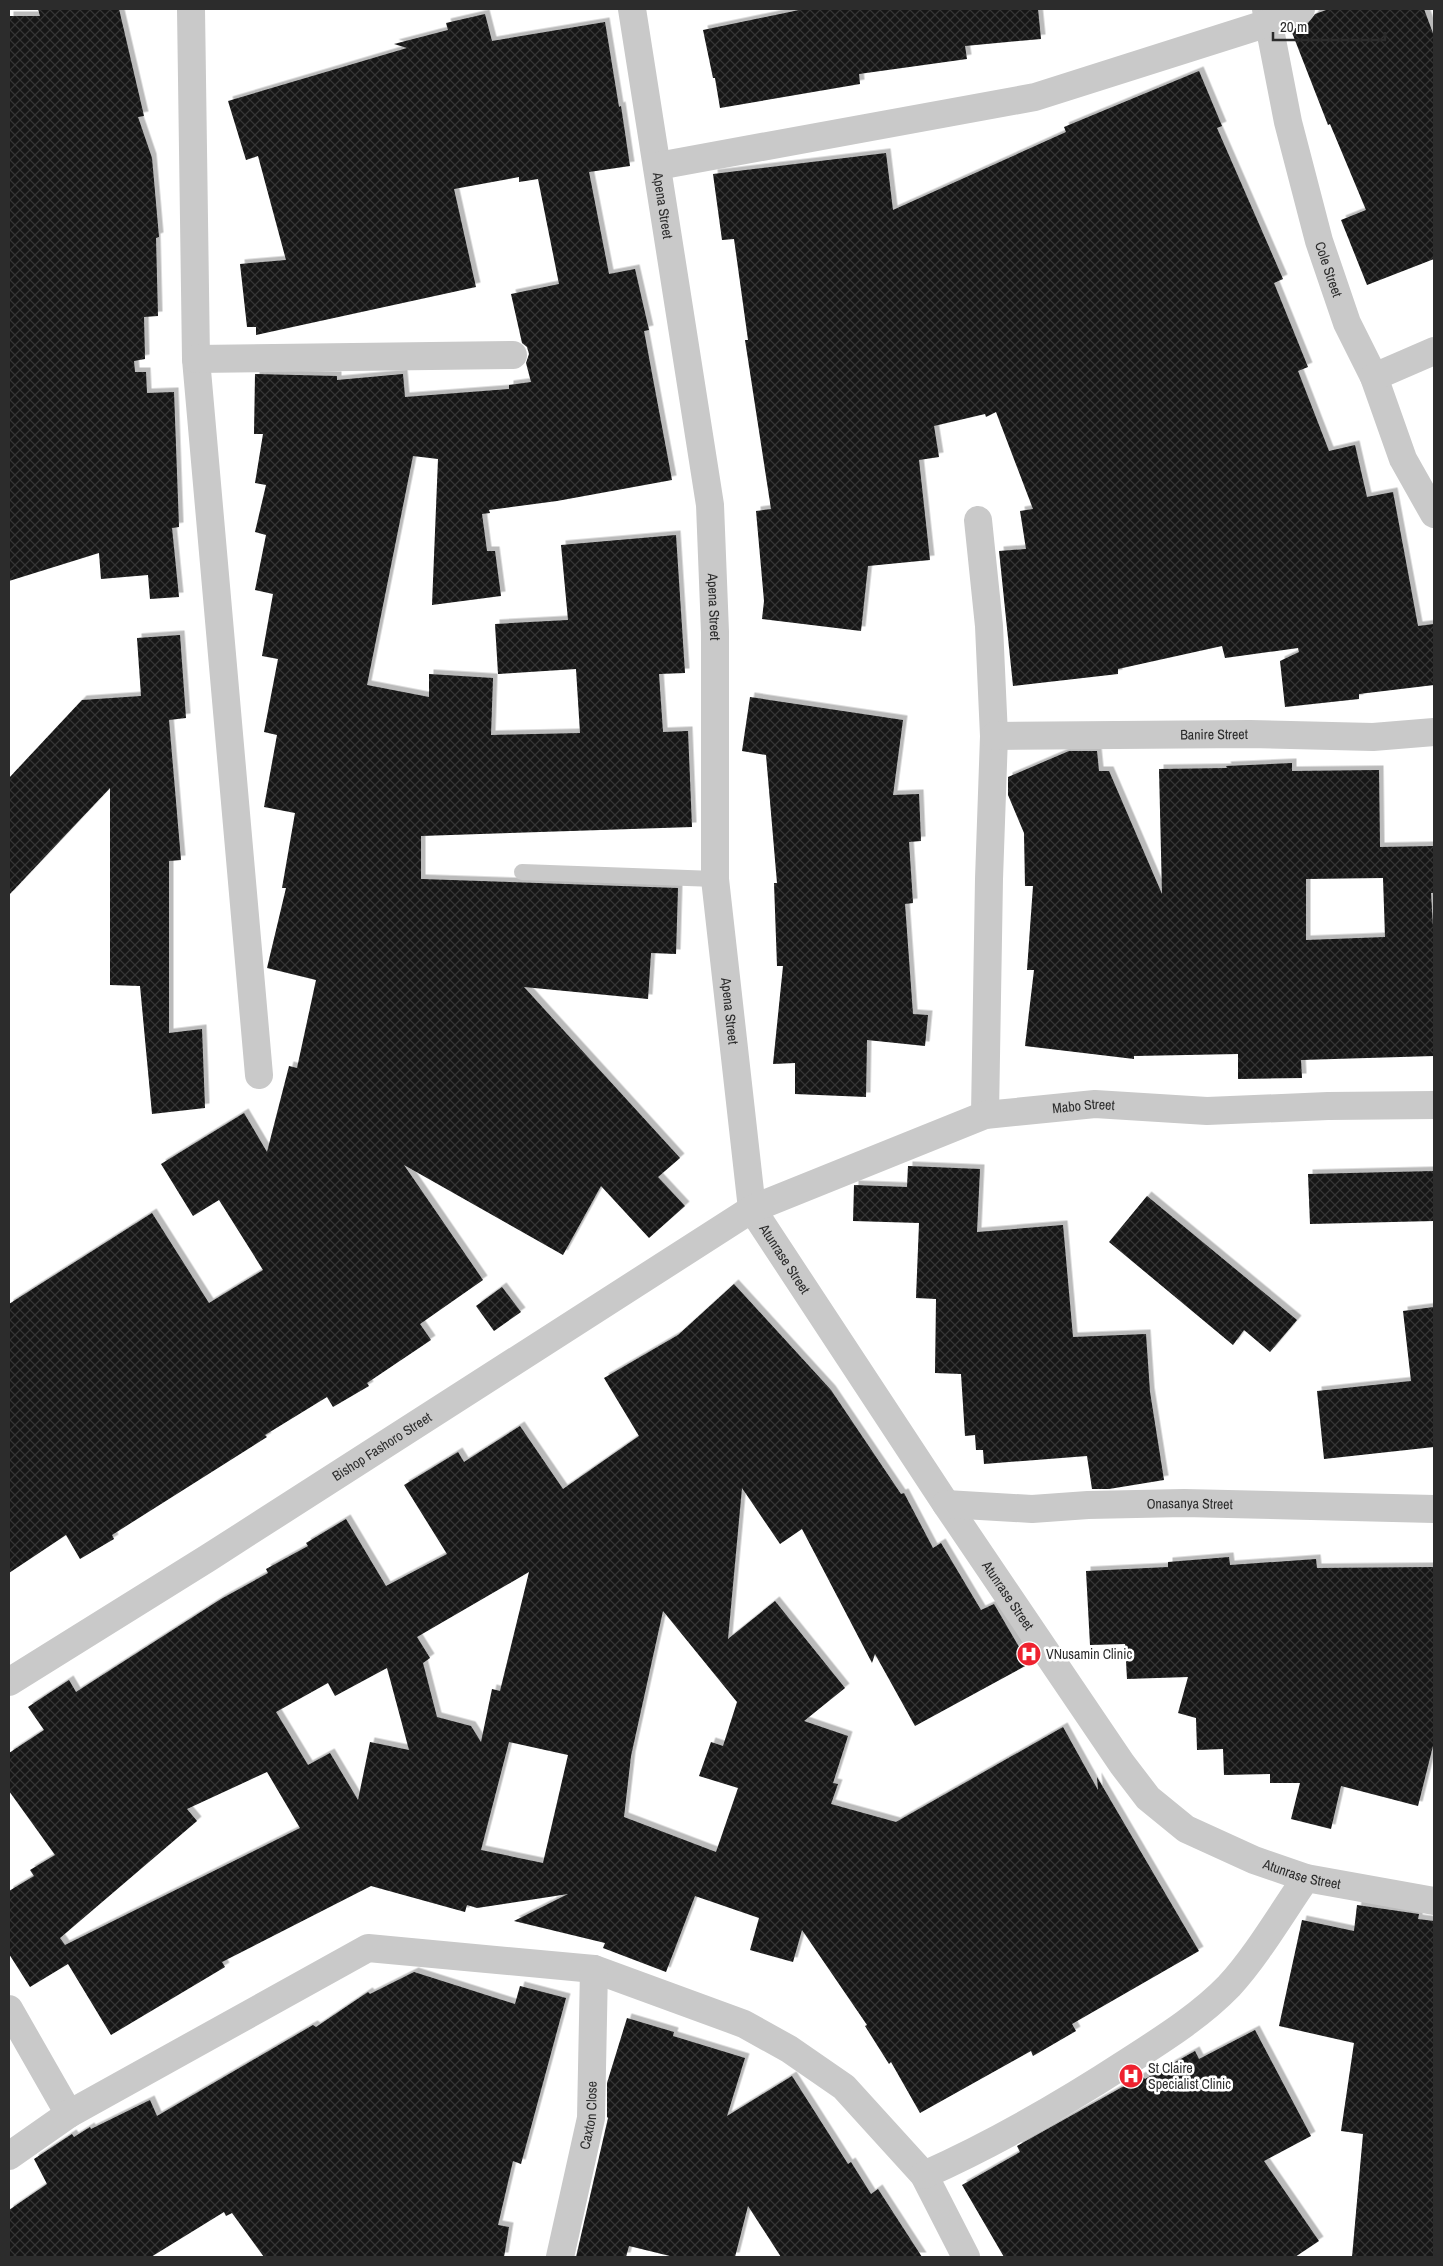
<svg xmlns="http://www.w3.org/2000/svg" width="1443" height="2266" font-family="'Archivo Narrow',sans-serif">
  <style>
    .building { fill: url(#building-cross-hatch); fill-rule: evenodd; filter: url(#shadow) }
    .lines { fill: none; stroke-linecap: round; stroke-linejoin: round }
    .service { stroke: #c9c9c9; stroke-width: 16 }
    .minor { stroke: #c9c9c9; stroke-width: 28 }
    .labels { text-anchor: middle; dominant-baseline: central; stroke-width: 5; stroke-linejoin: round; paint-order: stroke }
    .street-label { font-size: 14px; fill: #2c2c2c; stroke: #fff }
    .poi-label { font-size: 14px; fill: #2c2c2c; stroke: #fff; text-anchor: start }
  </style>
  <defs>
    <pattern id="building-cross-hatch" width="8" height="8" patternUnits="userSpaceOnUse" patternTransform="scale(1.25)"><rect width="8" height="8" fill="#131313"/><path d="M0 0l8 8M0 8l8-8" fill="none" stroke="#363636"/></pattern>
    <filter id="shadow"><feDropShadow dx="4.5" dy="-4.5" stdDeviation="0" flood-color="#0004"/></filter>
  </defs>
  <rect width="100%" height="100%" fill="#fff"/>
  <g class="building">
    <polygon points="38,9 119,9 144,116 138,117 152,158 159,237 156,238 158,316 144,317 145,359 134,361 135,372 146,372 147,393 174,392 179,527 172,528 179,597 150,599 148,575 101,579 99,553 9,581 9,16 40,16"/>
    <polygon points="804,9 1038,9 1041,39 965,46 967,59 859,74 860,84 720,108 715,78 713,78 703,30"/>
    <polygon points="1329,9 1424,9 1434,36 1434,259 1367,285 1341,220 1366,210 1330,124 1328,125 1291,30 1308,23 1315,14"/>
    <polygon points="485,14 492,41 605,22 619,107 621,106 630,166 589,172 609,274 635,269 649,330 644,331 672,480 557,501 489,510 490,513 482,514 487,551 495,551 501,596 432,605 438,459 413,456 367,685 429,697 429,674 493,678 491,735 580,733 576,669 498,674 495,624 568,620 561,545 676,535 685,673 659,674 663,732 688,731 692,827 421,836 421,879 678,888 676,954 651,953 648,999 524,987 680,1158 658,1177 685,1206 649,1238 601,1186 563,1255 404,1165 483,1280 420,1324 431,1340 367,1383 369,1386 333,1407 327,1397 265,1435 267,1437 112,1535 114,1539 80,1559 66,1535 9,1573 9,1304 152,1213 209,1303 263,1270 219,1200 193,1216 161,1164 244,1113 267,1152 289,1066 297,1068 316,980 267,968 286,888 282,888 295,813 264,807 277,735 264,732 278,659 262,656 273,594 255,590 266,535 255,532 266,485 255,483 263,434 254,434 255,374 337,376 337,380 403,374 405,397 509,389 509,385 531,382 526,363 529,354 527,347 522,343 511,294 559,284 538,179 519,182 519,177 454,189 476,287 256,335 256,327 247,327 240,264 286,260 258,156 246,160 228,101 407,48 394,44 448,30 446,23"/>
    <polygon points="1199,71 1222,126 1217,128 1283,279 1274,283 1308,367 1298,371 1329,451 1355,445 1367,497 1393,492 1418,626 1434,624 1434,685 1359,694 1359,699 1285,707 1280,661 1299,652 1298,648 1225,658 1222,646 1118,669 1118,674 1013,686 999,551 1026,549 1020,511 1033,509 996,412 986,417 985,414 934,426 939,457 919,460 930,560 868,566 861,631 762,619 764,601 756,511 771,509 745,340 748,340 734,239 722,240 713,174 886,153 893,210 1066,132 1064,127"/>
    <polygon points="180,635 186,718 169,720 181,860 169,861 169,1033 202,1029 205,1108 152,1114 140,986 110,985 110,788 9,895 9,778 82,700 141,696 137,638"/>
    <polygon points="750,697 903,720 893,795 919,794 921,841 909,842 913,903 905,904 913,1014 928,1015 925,1046 867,1040 866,1097 795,1094 795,1063 773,1064 783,966 777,966 774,883 777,883 766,755 742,751"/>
    <path d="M1069 751H1097L1099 771H1109L1162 894 1159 769 1227 768 1226 766 1292 763V771L1379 770 1380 847 1434 846V893H1431L1434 943V1056L1301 1060 1302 1078 1238 1079V1054L1134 1056V1059L1025 1046 1034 970H1027L1033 886H1025L1024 833 1008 795V777ZM1383 878 1385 937 1306 940V879Z"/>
    <polygon points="908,1166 980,1169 977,1232 1063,1225 1073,1337 1146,1334 1150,1392 1164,1480 1109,1489 1092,1489 1087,1456 984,1464 983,1450 976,1450 975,1435 965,1436 961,1374 935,1373 936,1299 916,1298 919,1223 853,1221 854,1185 907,1187"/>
    <polygon points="1434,1171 1434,1221 1310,1224 1308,1174"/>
    <polygon points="1147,1196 1297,1320 1270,1352 1244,1330 1233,1345 1109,1242"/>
    <path d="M734 1284 831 1390 901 1494 904 1493 933 1548 941 1543 981 1610 994 1604 1029 1664 915 1726 875 1654 872 1663 802 1529 780 1544 742 1488 728 1639 775 1601 845 1688 804 1721 848 1736 833 1783 838 1784 831 1804 896 1822 1063 1727 1098 1790 1097 1777 1199 1951 1072 2024 1076 2031 1033 2056 1031 2051 920 2113 891 2062 889 2064 865 2026 867 2025 802 1930 793 1962 750 1950 759 1918 695 1896 666 1972 603 1948 605 1943 514 1921 568 1894 477 1908 467 1905 465 1912 371 1886 222 1962 225 1967 111 2035 68 1964 30 1987 9 1954V1891L34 1876 30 1870 55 1855 9 1791V1753L44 1730 28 1707 69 1680 76 1692 221 1599 268 1573 266 1569 308 1546 306 1543 346 1519 386 1586 447 1554 404 1485 458 1452 464 1462 520 1426 563 1489 639 1436 604 1378 678 1335ZM529 1572 500 1691 492 1689 481 1742 471 1726 437 1717 423 1663 430 1658 417 1637ZM663 1611 737 1702 723 1746 711 1742 699 1776 738 1788 716 1852 624 1817 631 1756ZM387 1668 409 1750 370 1742 358 1800 330 1753 308 1765 276 1712 328 1683 335 1696ZM509 1742 568 1755 543 1863 481 1850ZM267 1772 300 1828 65 1945 60 1938 197 1821 187 1809Z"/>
    <polygon points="502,1287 521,1312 494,1331 476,1306"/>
    <polygon points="1434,1307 1434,1447 1324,1459 1317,1391 1411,1381 1403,1311"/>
    <polygon points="1229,1557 1230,1565 1316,1559 1317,1568 1434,1567 1434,1742 1418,1806 1341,1786 1331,1829 1291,1819 1300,1783 1270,1783 1270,1774 1224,1775 1223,1749 1197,1750 1196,1718 1178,1713 1188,1677 1127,1679 1125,1644 1090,1645 1086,1571 1168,1567 1168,1562"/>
    <polygon points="1357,1905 1419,1914 1418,1919 1434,1921 1434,2257 1352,2257 1363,2134 1341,2131 1354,2043 1279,2026 1302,1920 1354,1931"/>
    <polygon points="414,1972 515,2004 520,1986 566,1998 521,2164 513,2161 498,2225 509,2227 504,2257 264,2257 232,2213 226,2216 224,2212 151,2257 9,2257 9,2210 47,2184 34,2159 72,2134 74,2137 90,2127 91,2129 150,2100 157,2116 313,2025 316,2027 368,1992 370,1994"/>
    <polygon points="627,2018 674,2032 673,2036 745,2058 727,2116 792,2076 848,2164 851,2162 871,2194 878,2189 922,2257 781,2257 748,2206 735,2257 674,2257 629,2246 626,2257 576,2257 608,2118 607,2117 607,2083"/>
    <polygon points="1255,2030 1311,2136 1264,2161 1319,2241 1295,2257 1004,2257 962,2185 1020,2152 1017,2146 1142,2076 1145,2079 1195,2051 1199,2059"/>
  </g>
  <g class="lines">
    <polyline class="service" points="522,872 715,879"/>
    <g class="minor">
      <polyline points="191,9 196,359 259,1075"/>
      <path id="s1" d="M632 9 710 505 715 632V879L752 1209 946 1504 1122 1764 1148 1798 1186 1829 1254 1860 1306 1878 1434 1901"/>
      <path id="s2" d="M1266 9 1288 122 1319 241 1347 323 1374 377 1403 459 1434 514"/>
      <polyline points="658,166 1035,97 1268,23 1301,9"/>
      <polyline points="196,359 513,355"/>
      <polyline points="1374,377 1434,351"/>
      <polyline points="978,520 989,626 994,736 989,879 985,1115"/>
      <path id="s3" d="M994 736 1250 734 1373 737 1434 732"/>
      <path id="s4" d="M946 1504 1032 1509 1088 1505 1184 1503 1434 1509"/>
      <path id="s5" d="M9 1682 208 1558 752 1209 985 1115 1095 1104 1207 1111 1328 1106 1434 1105"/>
      <polyline points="9,2009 69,2114"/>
      <polyline points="9,2156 69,2114 368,1948 594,1969 744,2024 789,2049 844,2087 924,2175 966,2257"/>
      <path d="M924 2175C996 2143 1063 2104 1129 2061 1163 2039 1200 2016 1229 1986 1258 1954 1281 1914 1306 1878"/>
      <path id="s6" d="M560 2257 591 2118 594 1969"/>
    </g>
  </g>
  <defs>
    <symbol id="hospital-disc" viewBox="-11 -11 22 22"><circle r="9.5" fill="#ee222f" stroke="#fff"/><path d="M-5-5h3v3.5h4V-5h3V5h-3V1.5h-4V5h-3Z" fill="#fff"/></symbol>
  </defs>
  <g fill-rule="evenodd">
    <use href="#hospital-disc" x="1015" y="1640" width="28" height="28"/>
    <use href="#hospital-disc" x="1117" y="2062" width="28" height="28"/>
  </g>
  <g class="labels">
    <g class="street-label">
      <text stroke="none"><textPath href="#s1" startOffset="199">Apena Street</textPath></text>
      <text stroke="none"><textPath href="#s2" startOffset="268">Cole Street</textPath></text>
      <text stroke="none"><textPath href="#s1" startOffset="604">Apena Street</textPath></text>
      <text stroke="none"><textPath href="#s3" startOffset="220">Banire Street</textPath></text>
      <text stroke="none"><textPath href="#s1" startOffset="1009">Apena Street</textPath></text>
      <text stroke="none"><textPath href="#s5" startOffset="1231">Mabo Street</textPath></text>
      <text stroke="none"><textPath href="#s1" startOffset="1268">Atunrase Street</textPath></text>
      <text stroke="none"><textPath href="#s5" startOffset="441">Bishop Fashoro Street</textPath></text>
      <text stroke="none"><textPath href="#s4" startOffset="244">Onasanya Street</textPath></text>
      <text stroke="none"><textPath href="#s1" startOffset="1672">Atunrase Street</textPath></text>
      <text stroke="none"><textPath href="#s1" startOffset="2092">Atunrase Street</textPath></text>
      <text stroke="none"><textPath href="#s6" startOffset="145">Caxton Close</textPath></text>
    </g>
    <g class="poi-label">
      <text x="1046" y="1654">VNusamin Clinic</text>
      <text x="1148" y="2068">St Claire<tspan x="1148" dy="16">Specialist Clinic</tspan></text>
    </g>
  </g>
  <rect width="1443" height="2266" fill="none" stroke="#2c2c2c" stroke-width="20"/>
  <path d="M1273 32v8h112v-8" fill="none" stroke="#2c2c2c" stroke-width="2.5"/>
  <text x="1280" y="32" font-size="15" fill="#2c2c2c" stroke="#ffffff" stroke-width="4" paint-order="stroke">20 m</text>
</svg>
